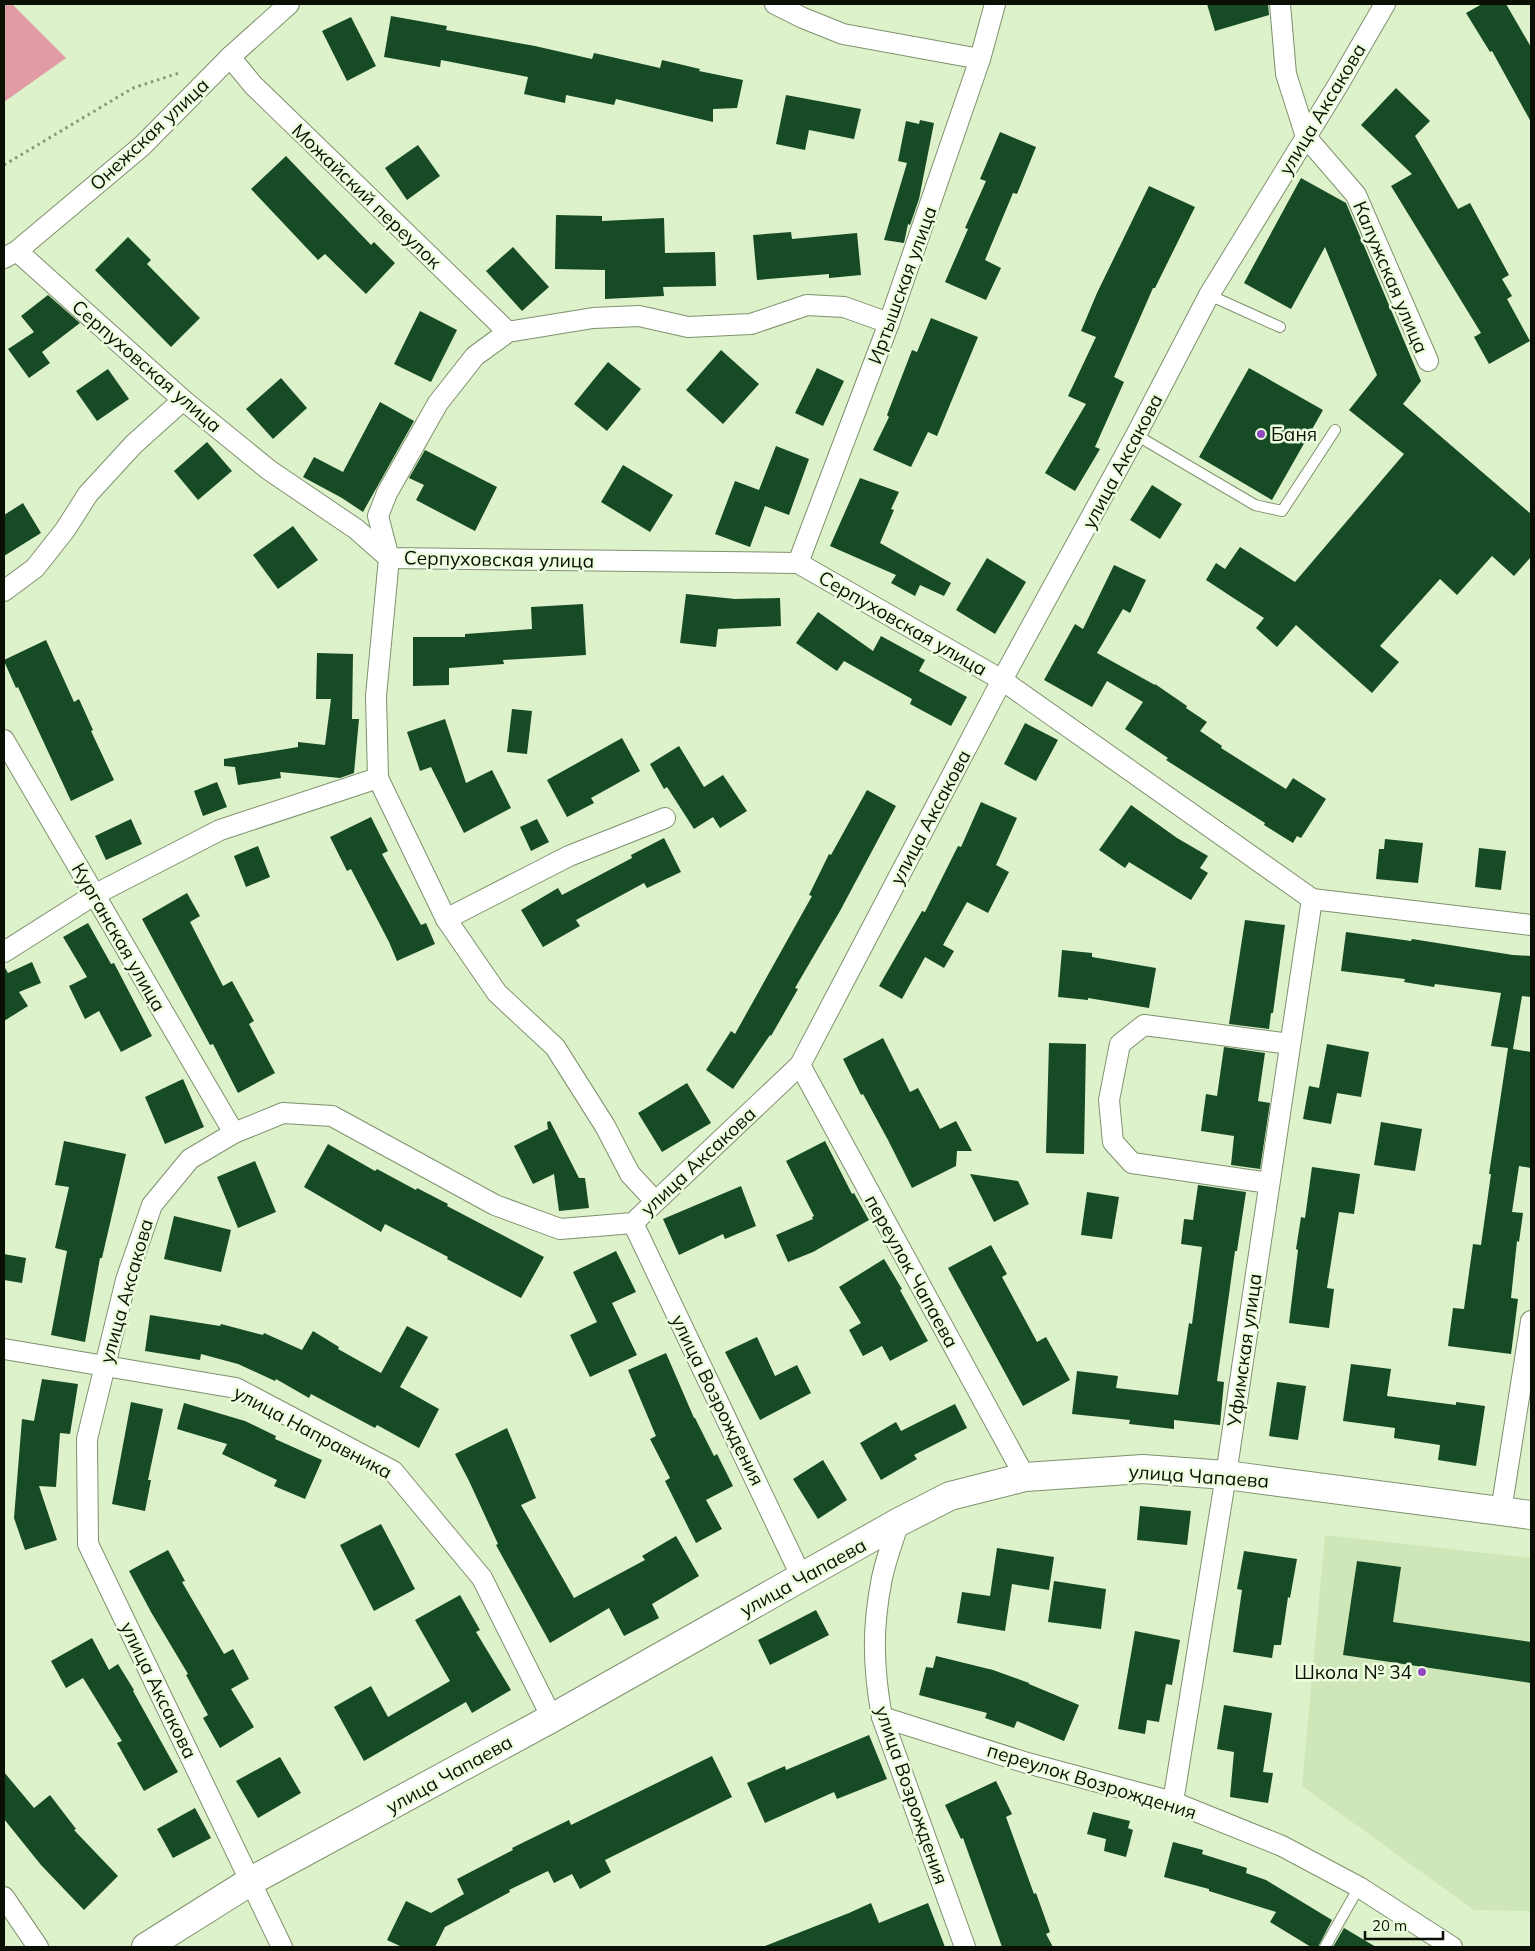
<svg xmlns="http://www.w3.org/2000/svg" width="1535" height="1951" font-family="Mulish,sans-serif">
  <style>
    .built { fill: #cfe7b8 }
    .forest { fill: #e09ba5 }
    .building { fill: #164b26 }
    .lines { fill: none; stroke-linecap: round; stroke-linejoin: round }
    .lane-casing { stroke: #7e916d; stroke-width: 12 }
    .street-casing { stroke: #7e916d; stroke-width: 22 }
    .secondary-casing { stroke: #7e916d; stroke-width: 30 }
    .path { stroke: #869679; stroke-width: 3; stroke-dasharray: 2.5 4; stroke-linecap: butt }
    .lane { stroke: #fff; stroke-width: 10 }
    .street { stroke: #fff; stroke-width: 20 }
    .secondary { stroke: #fff; stroke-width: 28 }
    .poi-dot { fill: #914abd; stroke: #edfede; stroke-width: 2 }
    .labels { text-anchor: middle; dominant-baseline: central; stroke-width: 5; stroke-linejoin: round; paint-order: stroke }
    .street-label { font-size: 19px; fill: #0a1104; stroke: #edfede }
    .poi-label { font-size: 19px; fill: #0a1104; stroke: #edfede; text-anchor: start }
  </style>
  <rect width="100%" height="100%" fill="#ddf2ca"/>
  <polygon class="built" points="1325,1535 1531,1558 1531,1911 1474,1910 1302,1786"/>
  <polygon class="forest" points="4,4 12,4 66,58 4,102"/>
  <g class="building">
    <polygon points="1207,4 1268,4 1269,15 1215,31"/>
    <polygon points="1482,4 1506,4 1531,47 1531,122 1492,51 1490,52 1466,13"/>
    <polygon points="391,16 447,26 446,30 535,46 592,59 594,53 660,68 662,60 700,69 699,71 743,80 737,108 713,109 713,122 616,99 614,105 566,95 565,103 524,94 528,77 441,60 440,67 384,57"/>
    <polygon points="351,17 376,66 347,81 322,31"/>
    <polygon points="1396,88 1430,121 1415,136 1458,209 1470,203 1509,275 1502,279 1512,296 1507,299 1530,341 1489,364 1474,337 1481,333 1391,186 1412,174 1361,125"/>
    <polygon points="786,95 861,109 854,139 809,130 805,150 776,144"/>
    <polygon points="920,120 934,123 919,199 910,225 908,224 904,243 884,240 907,163 898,161 906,121 919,124"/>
    <polygon points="1000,132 1036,147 1017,194 1013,193 985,260 1001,268 986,300 945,282 968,229 965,228 986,181 980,179"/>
    <polygon points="418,145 440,176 407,200 385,168"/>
    <polygon points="286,156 371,245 374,242 395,263 366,294 325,254 318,260 251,189"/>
    <polygon points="1301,178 1346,203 1421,381 1403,404 1531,514 1531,557 1514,576 1492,556 1457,595 1440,579 1380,646 1399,662 1372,693 1296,625 1277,647 1256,628 1264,618 1206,580 1216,563 1225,569 1240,547 1295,582 1404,454 1349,410 1377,375 1325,247 1291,309 1244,283"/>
    <polygon points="1149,186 1195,207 1155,288 1153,288 1114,377 1124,382 1095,447 1100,449 1075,491 1045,473 1086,404 1068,396 1096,337 1081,331 1097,293"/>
    <polygon points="556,215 602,216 602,221 664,218 665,253 715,252 716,286 663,287 664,296 605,299 605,270 555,269"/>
    <polygon points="791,232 792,239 857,233 861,275 829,278 829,274 757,280 753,235"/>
    <polygon points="128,237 151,260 147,264 200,318 171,347 95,270"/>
    <polygon points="513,247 549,287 522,311 486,271"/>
    <polygon points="48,295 80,323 42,352 50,363 29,378 8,349 34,332 21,316"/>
    <polygon points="420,311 457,330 431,382 394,364"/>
    <polygon points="931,318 978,337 937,436 928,432 911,467 873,450 889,417 887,415 912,350 917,352"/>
    <polygon points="721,350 759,384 723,424 686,390"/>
    <polygon points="608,362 641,389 607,431 574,404"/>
    <polygon points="817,368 844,381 823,426 795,413"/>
    <polygon points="1249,368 1323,410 1272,500 1199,457"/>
    <polygon points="108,369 129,399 97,421 76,391"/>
    <polygon points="281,378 307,408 273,439 246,409"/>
    <polygon points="380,402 414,421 363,512 342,498 303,477 314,457 343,472"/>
    <polygon points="207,442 232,471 198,500 174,471"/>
    <polygon points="776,446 809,459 789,515 765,506 750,547 715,534 735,481 759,490"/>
    <polygon points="425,450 497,487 475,531 416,500 424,485 409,478"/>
    <polygon points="623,465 673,495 650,532 601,502"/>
    <polygon points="860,478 899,492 891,509 894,510 880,543 951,583 944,596 920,585 915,596 891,583 896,575 830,546"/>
    <polygon points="1152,485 1182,504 1160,539 1130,520"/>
    <polygon points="23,503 41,533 4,556 4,515"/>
    <polygon points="293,526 318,560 278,589 253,555"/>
    <polygon points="987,558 1026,582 995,634 956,610"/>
    <polygon points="1114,565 1146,580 1130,613 1123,609 1097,653 1155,685 1155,684 1187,706 1186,708 1207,722 1200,731 1222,746 1221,748 1286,789 1293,778 1326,799 1301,838 1297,836 1293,843 1264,825 1265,823 1166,760 1168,758 1125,729 1143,702 1107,681 1092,707 1044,680 1075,624 1083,629"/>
    <polygon points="686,594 735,599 780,598 781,626 718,629 716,647 680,643"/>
    <polygon points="583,604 586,655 503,660 504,664 449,668 449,685 413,686 413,637 465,637 465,634 532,629 531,607"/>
    <polygon points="818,612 873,651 881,636 925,660 919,671 967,697 951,726 910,704 912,699 844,661 837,671 796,643"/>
    <polygon points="46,640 74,702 79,699 93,730 91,731 114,780 71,801 18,687 16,688 4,661 4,660"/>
    <polygon points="317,653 353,654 352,719 359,719 354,773 340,778 280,772 281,778 238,785 235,767 224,766 224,759 298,747 298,742 325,745 331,699 316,699"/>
    <polygon points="512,709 532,711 527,754 507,752"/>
    <polygon points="445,719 466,783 492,770 511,808 464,833 431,767 420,771 407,732"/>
    <polygon points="1025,723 1058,740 1036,781 1004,764"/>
    <polygon points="622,738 640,771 591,798 594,803 567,817 547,780"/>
    <polygon points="679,746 704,787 723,775 747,811 720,828 713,817 694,829 667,787 664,789 650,764"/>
    <polygon points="217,782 227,807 203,816 194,791"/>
    <polygon points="867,790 896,806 840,911 795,988 798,989 771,1036 770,1035 733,1089 706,1070 731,1031 735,1034 812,896 809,895 829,854 831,855"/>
    <polygon points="981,802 1017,818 996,865 1009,872 988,913 967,902 943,945 954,951 944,968 925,957 902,999 879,986 922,911 925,912 958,846 961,847"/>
    <polygon points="1131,805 1177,838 1208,856 1200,868 1208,873 1191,900 1129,862 1125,868 1099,850"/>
    <polygon points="371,817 388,851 382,854 421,925 426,923 435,944 397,961 389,942 351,869 347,871 330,837"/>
    <polygon points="131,819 142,844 106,860 95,836"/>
    <polygon points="537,819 549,842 531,851 520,827"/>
    <polygon points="664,838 681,872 647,888 644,883 576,920 580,926 543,947 521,910 558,888 562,895 632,858 631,855"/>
    <polygon points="1385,839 1423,843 1418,883 1376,879 1379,849 1384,849"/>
    <polygon points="258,846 270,877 246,887 234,856"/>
    <polygon points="1479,848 1506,851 1501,890 1475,887"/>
    <polygon points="187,893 200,916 190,922 223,986 232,981 254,1021 249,1024 275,1073 238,1093 213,1044 210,1045 142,919"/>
    <polygon points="1245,920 1285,925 1273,1013 1271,1013 1269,1029 1229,1024"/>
    <polygon points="88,923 111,964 114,963 152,1036 121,1052 99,1011 85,1019 69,986 87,977 63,937"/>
    <polygon points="1346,932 1411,941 1412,939 1513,955 1531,956 1531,997 1522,996 1513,1049 1531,1052 1531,1168 1519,1166 1512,1212 1523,1213 1519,1242 1517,1241 1511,1298 1518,1299 1511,1354 1448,1346 1453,1308 1464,1309 1473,1244 1481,1245 1491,1174 1489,1174 1508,1048 1491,1046 1501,993 1435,984 1434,987 1404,982 1405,979 1341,971"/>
    <polygon points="1062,950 1092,953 1092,957 1156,968 1149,1008 1088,998 1088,1000 1058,997"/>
    <polygon points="32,962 41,983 19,992 28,1006 4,1021 4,966 8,973"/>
    <polygon points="883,1038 910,1092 918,1088 940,1129 956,1121 972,1151 957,1151 956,1166 912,1188 888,1140 863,1094 861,1095 843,1059"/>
    <polygon points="1049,1043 1086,1044 1084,1154 1046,1153"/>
    <polygon points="1327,1044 1369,1052 1361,1097 1337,1093 1331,1124 1303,1119 1309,1086 1319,1088"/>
    <polygon points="1224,1047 1265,1053 1258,1101 1270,1103 1260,1169 1231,1165 1234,1136 1201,1131 1206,1094 1217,1096"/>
    <polygon points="183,1079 204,1127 165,1144 145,1097"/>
    <polygon points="687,1083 711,1123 662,1152 638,1113"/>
    <polygon points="550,1121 579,1178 585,1178 589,1208 559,1211 554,1174 533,1184 514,1146 548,1129 547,1122"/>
    <polygon points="1381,1122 1422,1129 1415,1171 1374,1165"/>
    <polygon points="64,1141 126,1154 102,1258 100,1258 85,1342 51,1335 67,1251 55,1248 69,1187 55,1185"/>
    <polygon points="825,1141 852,1194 854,1193 869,1220 813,1252 788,1262 776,1235 813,1219 812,1217 814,1216 786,1161"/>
    <polygon points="328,1144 375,1171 377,1169 416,1190 417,1188 448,1204 447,1206 544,1257 521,1298 447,1259 448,1257 385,1224 381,1232 304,1187"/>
    <polygon points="255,1161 276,1212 238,1228 217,1177"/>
    <polygon points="1312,1167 1360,1174 1354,1214 1339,1212 1327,1288 1334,1289 1329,1328 1289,1323 1298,1250 1296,1249 1301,1217 1305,1218"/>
    <polygon points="970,1174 1018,1181 1029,1204 994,1222"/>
    <polygon points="1198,1185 1246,1192 1237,1251 1235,1251 1217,1381 1224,1382 1220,1425 1174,1420 1174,1429 1129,1424 1130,1420 1072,1414 1077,1371 1118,1376 1116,1388 1178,1395 1189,1323 1192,1324 1202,1247 1181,1244 1184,1219 1193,1220"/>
    <polygon points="741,1186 756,1226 725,1239 723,1234 679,1255 663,1219"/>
    <polygon points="1087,1192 1119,1197 1112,1239 1081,1235"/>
    <polygon points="174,1216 231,1230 221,1272 164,1259"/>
    <polygon points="991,1245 1007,1274 1002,1277 1037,1342 1046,1337 1070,1380 1023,1406 948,1268"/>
    <polygon points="616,1251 636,1292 612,1303 637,1355 590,1377 570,1335 597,1322 573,1272"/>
    <polygon points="4,1254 26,1258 22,1283 4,1280"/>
    <polygon points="884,1259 902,1289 900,1290 928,1341 890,1361 882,1346 863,1356 849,1330 861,1323 839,1287"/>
    <polygon points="150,1315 220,1326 221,1324 263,1335 264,1333 302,1350 313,1331 339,1347 338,1349 381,1373 407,1326 428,1337 400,1387 439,1409 419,1448 377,1425 375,1428 311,1394 309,1398 276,1379 275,1381 238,1364 201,1354 200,1360 145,1351"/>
    <polygon points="757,1337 775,1376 797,1365 811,1393 760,1420 725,1352"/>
    <polygon points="666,1353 694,1418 695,1418 714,1456 717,1454 733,1486 706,1500 722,1529 696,1543 665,1481 670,1478 650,1439 656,1436 628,1370"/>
    <polygon points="1351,1364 1391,1369 1387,1396 1456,1405 1456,1402 1485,1406 1476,1466 1438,1460 1440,1445 1394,1438 1395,1428 1343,1421"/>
    <polygon points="42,1379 78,1384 70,1434 60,1433 56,1487 39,1486 57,1540 25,1550 14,1518 22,1419 34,1421"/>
    <polygon points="1277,1382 1306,1386 1298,1440 1269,1436"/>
    <polygon points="131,1402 163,1409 148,1480 151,1480 145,1511 112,1504"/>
    <polygon points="184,1403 245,1421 276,1436 275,1439 322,1460 305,1499 274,1486 277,1480 222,1454 227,1444 177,1429"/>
    <polygon points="955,1404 967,1428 914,1455 917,1459 881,1480 860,1443 896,1422 901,1431"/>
    <polygon points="507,1428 536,1498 521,1505 574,1598 645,1560 642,1556 676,1536 699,1576 652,1604 659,1618 624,1636 609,1608 550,1643 496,1545 498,1544 469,1481 455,1454"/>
    <polygon points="823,1460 847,1500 818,1519 793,1479"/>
    <polygon points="1140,1506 1191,1511 1187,1545 1137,1540"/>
    <polygon points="381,1524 415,1589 374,1611 340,1545"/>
    <polygon points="997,1548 1054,1557 1049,1590 1012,1584 1005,1631 957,1623 962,1592 990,1596"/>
    <polygon points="168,1550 185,1581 182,1582 224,1654 233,1649 249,1679 231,1689 254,1727 220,1748 203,1718 208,1715 186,1675 188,1674 151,1612 129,1571"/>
    <polygon points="1244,1551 1297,1559 1290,1598 1288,1597 1281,1645 1274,1645 1272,1658 1233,1652 1242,1590 1237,1589"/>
    <polygon points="1357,1561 1401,1567 1393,1622 1531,1642 1531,1683 1343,1655"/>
    <polygon points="1054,1581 1106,1589 1101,1629 1048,1622"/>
    <polygon points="460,1595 480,1630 476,1632 511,1690 472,1713 466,1702 364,1761 334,1707 371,1686 388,1717 450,1681 415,1620"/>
    <polygon points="816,1610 829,1635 770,1665 758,1640"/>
    <polygon points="1135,1631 1180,1640 1172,1685 1166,1684 1159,1722 1147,1720 1145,1734 1118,1729"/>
    <polygon points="92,1638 109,1670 118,1664 134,1690 133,1691 178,1772 144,1791 117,1743 122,1741 83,1678 66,1688 51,1661"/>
    <polygon points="936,1656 993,1670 1029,1683 1029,1684 1079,1705 1064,1741 1017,1721 1014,1728 985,1718 987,1713 919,1695 926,1667 933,1668"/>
    <polygon points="1224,1705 1272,1713 1263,1772 1273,1773 1268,1803 1230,1797 1234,1752 1217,1749"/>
    <polygon points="869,1735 887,1779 837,1799 834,1792 765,1823 747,1783 785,1766 786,1770"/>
    <polygon points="712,1756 732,1797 605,1860 611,1872 580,1889 572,1874 554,1883 548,1871 509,1890 510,1892 445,1927 435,1947 402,1947 387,1940 406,1901 431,1913 464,1894 457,1879 513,1850 512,1848 569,1820 571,1825"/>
    <polygon points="280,1757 301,1793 258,1818 236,1781"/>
    <polygon points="4,1772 34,1808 50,1795 76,1829 74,1830 118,1876 84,1910 41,1865 4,1819"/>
    <polygon points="996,1781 1012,1814 1006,1817 1034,1894 1036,1893 1050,1932 1046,1934 1053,1947 1002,1947 963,1838 961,1839 945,1805"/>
    <polygon points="195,1808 211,1838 173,1858 157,1829"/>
    <polygon points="1093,1812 1130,1821 1128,1828 1133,1830 1126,1857 1104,1851 1106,1839 1087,1834"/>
    <polygon points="1173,1842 1203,1850 1202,1854 1247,1868 1246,1873 1266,1880 1332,1920 1318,1947 1311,1947 1270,1922 1276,1912 1209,1891 1209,1889 1164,1877"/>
    <polygon points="871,1903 879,1923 928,1903 945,1947 765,1947 765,1946 849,1913"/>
    <polygon points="1344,1928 1376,1947 1333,1947"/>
  </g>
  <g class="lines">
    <defs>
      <g id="lane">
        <polyline points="1209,295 1280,327"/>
        <polyline points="1136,435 1255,505 1282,511 1335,430"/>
        <polyline points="1325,1947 1359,1887"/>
      </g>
      <g id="street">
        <polyline points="775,4 803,18 843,34 980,59"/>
        <polyline points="1280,4 1286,74 1306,137 1356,195 1428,361"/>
        <polyline points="230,57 253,85 508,332"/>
        <polyline points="17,251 183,400 269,470 356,529 389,558 798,563 1002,680 1312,899 1531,925"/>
        <polyline points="4,258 17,251 142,146 230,57 289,4"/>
        <polyline points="798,563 889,323 980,59 995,4"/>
        <polyline points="4,591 35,568 65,530 88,494 134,444 183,400"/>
        <polyline points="4,740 234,1133"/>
        <polyline points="446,919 569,856 665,818"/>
        <polyline points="4,952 94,895 220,830 378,778"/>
        <polyline points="800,1065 1025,1477"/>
        <polyline points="1269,1183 1132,1163 1113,1142 1109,1100 1120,1044 1144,1025 1290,1044"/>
        <polyline points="655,1201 630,1174 605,1126 555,1047 497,993 446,919 378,778 376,696 389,558 378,516 387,493 438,403 475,356 508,332 593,318 639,316 688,327 751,324 807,305 844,307 889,323"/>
        <polyline points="633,1223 802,1578"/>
        <polyline points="4,1349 236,1388 393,1471 482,1578 552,1718"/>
        <polyline points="1501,1511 1531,1321"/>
        <path d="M899 1522C893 1541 886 1559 882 1578 872 1627 873 1668 882 1717L965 1947"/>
        <polyline points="882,1717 1027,1763 1173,1802 1282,1846 1359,1887 1452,1947"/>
        <polyline points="1173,1802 1226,1475 1312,899"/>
        <polyline points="4,1897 38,1947"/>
        <polyline points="282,1947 88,1544 87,1439 126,1280 152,1205 190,1159 234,1133 283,1113 332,1116 495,1205 560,1229 633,1223 800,1065 1002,680 1136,435 1209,295 1338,85 1385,4"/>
      </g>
      <polyline id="secondary" points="146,1947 251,1881 552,1718 899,1522 950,1496 1025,1477 1143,1469 1226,1475 1531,1515"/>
    </defs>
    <use href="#lane" class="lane-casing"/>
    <use href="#street" class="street-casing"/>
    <use href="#secondary" class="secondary-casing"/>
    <polyline class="path" points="4,165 133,88 179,73"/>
    <use href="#lane" class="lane"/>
    <use href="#street" class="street"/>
    <use href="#secondary" class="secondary"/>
  </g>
  <g class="poi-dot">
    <circle cx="1261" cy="434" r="5"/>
    <circle cx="1422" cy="1672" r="5"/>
  </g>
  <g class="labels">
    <g class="street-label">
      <text transform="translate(1322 109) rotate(-59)">улица Аксакова</text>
      <text transform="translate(149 134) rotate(-43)">Онежская улица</text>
      <text transform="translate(367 196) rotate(44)">Можайский переулок</text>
      <text transform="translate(1391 277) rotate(67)">Калужская улица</text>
      <text transform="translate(902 285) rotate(-70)">Иртышская улица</text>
      <text transform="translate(147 366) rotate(41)">Серпуховская улица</text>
      <text transform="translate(1122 461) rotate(-62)">улица Аксакова</text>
      <text transform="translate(499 559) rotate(1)">Серпуховская улица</text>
      <text transform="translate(903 623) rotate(30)">Серпуховская улица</text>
      <text transform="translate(930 817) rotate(-62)">улица Аксакова</text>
      <text transform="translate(119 937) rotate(60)">Курганская улица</text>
      <text transform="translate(698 1161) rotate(-43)">улица Аксакова</text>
      <text transform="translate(912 1271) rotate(61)">переулок Чапаева</text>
      <text transform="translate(126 1291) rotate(-74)">улица Аксакова</text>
      <text transform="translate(1244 1350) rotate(-82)">Уфимская улица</text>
      <text transform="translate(718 1400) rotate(64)">улица Возрождения</text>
      <text transform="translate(313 1432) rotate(28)">улица Направника</text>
      <text transform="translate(1199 1476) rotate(4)">улица Чапаева</text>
      <text transform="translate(803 1577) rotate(-29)">улица Чапаева</text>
      <text transform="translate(159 1690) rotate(64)">улица Аксакова</text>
      <text transform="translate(449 1774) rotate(-29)">улица Чапаева</text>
      <text transform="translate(1092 1781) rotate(17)">переулок Возрождения</text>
      <text transform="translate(912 1795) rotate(71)">улица Возрождения</text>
    </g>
    <g class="poi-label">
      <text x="1271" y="434">Баня</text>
      <text x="1412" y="1672" text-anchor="end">Школа № 34</text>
    </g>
  </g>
  <rect width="1535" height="1951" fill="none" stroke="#0a1104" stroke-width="10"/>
  <path d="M1365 1931v8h78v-8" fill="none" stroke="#0a1104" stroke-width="2.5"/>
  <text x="1372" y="1931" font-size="15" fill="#0a1104" stroke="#edfede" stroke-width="4" paint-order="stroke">20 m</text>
</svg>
